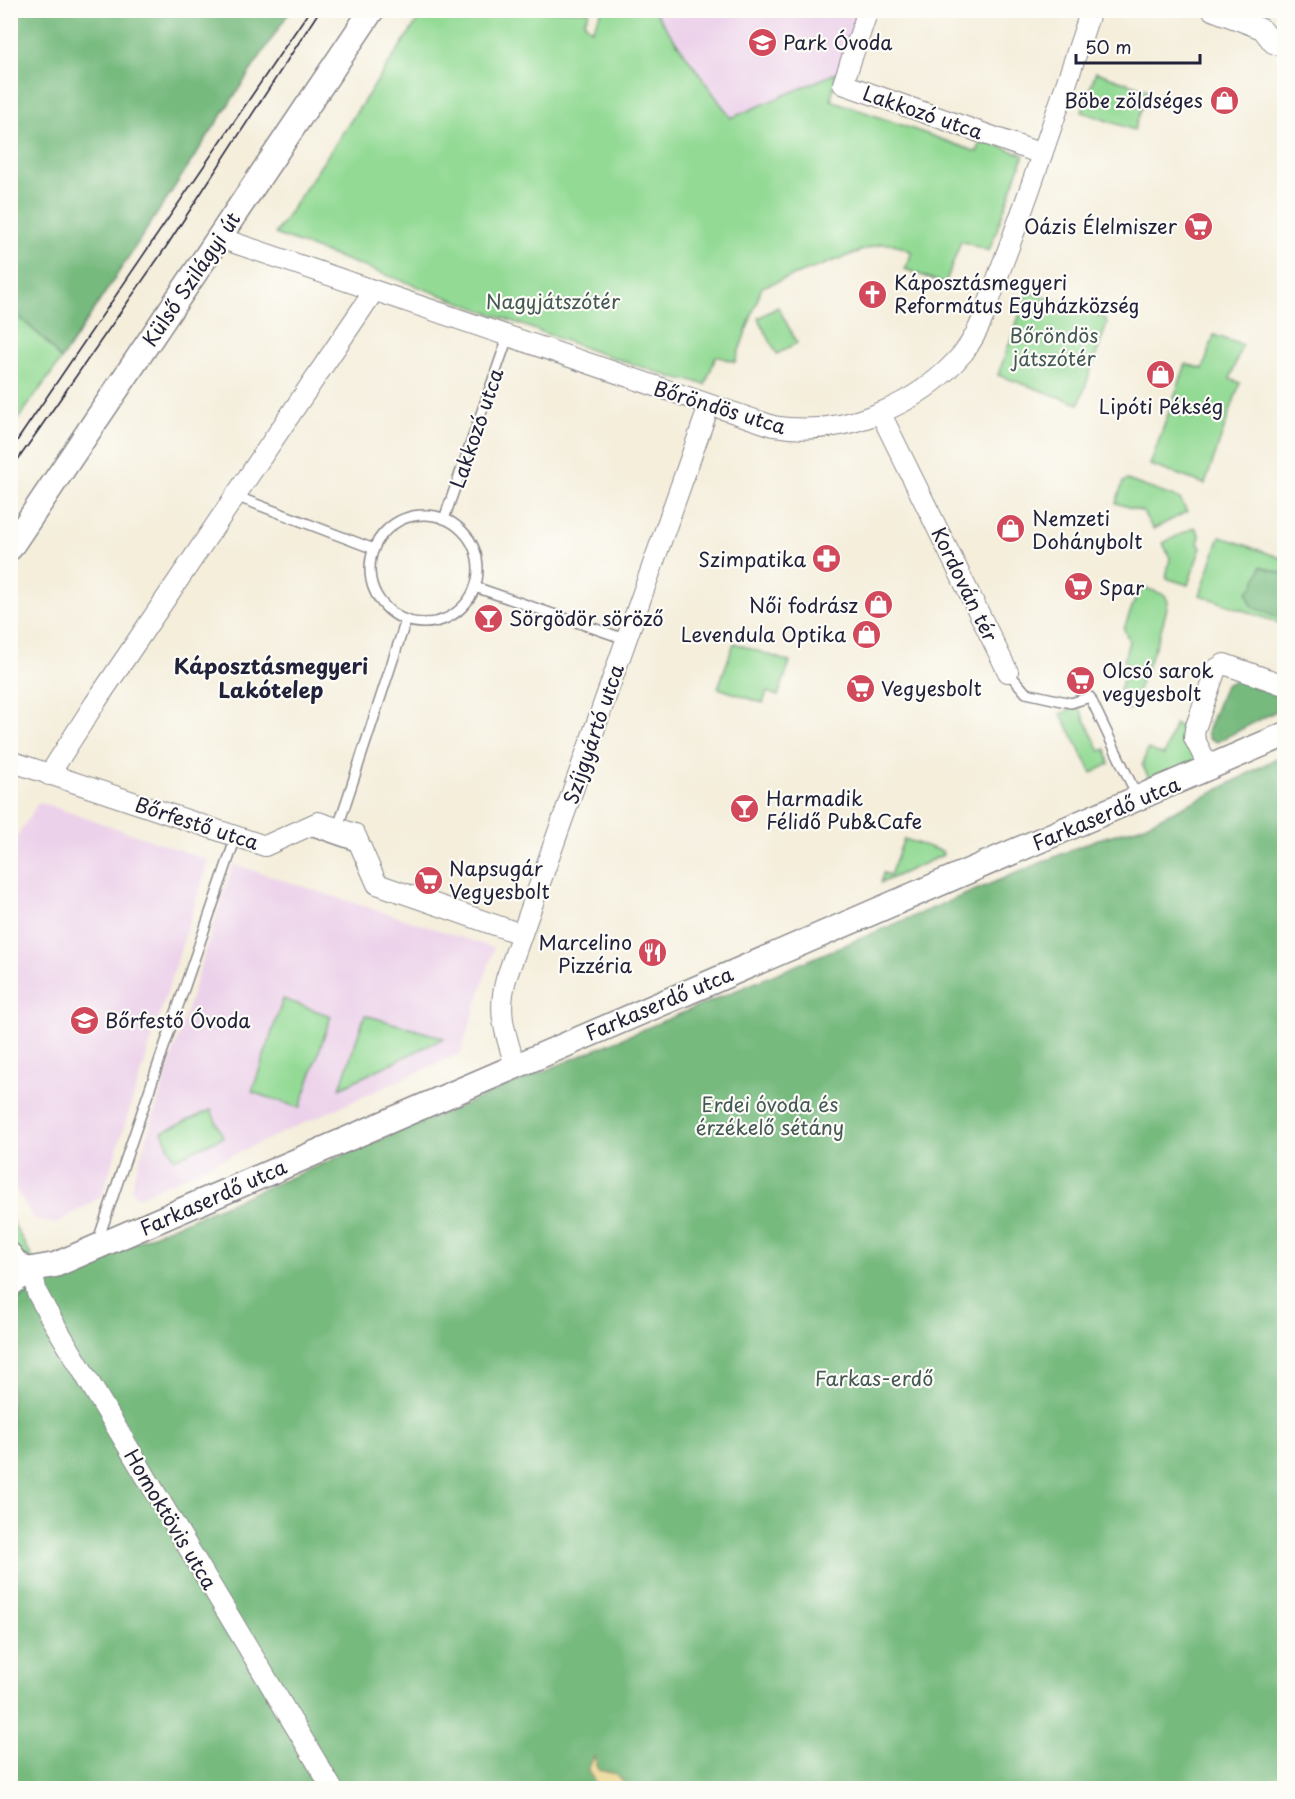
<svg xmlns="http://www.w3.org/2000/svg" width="1295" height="1799" font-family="'Playpen Sans',sans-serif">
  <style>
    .built { fill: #ecd1ea }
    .green { fill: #93da94; stroke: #5a7e68; stroke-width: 1.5 }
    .forest { fill: #76ba7e; stroke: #4c6e5c; stroke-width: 1.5 }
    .sand { fill: #eeda9e; stroke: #887e6c; stroke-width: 1.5 }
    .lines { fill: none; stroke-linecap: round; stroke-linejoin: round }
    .service-casing { stroke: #8b888b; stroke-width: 12 }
    .minor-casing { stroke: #8b888b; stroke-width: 22 }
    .tertiary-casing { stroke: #8b888b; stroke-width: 27 }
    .service { stroke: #fff; stroke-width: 9 }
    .minor { stroke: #fff; stroke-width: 20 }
    .tertiary { stroke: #fff; stroke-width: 24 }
    .tram { stroke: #22223b; stroke-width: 1.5 }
    .labels { text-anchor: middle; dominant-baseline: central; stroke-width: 4.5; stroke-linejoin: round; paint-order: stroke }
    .poi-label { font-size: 20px; fill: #22223b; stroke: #fdfcf7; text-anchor: start }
    .street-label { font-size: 20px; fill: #22223b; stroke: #fdfcf7 }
    .park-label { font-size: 20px; fill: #445956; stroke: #fdfcf7 }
    .neighbourhood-label { font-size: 21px; font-weight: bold; fill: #22223b; stroke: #fdfcf7 }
  </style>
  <rect width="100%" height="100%" fill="#fdfcf7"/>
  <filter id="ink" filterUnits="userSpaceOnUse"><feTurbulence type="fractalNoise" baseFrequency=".0167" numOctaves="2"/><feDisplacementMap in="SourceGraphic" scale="12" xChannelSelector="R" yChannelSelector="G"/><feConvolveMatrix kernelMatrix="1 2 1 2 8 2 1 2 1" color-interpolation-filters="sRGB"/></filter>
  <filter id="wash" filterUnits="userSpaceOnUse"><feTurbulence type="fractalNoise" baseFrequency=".008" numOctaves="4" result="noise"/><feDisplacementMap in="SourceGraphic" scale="24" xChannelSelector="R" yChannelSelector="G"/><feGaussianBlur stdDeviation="1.35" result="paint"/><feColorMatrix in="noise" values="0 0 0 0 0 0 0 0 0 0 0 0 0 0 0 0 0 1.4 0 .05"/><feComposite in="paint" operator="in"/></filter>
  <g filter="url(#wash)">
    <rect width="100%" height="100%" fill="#f4eedb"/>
    <g class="built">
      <polygon points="654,11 859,11 837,73 731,119"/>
      <polygon points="39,802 209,860 102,1196 55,1224 34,1219 10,1180 11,846"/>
      <polygon points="233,864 494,948 461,1053 138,1197 131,1188"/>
    </g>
    <g class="green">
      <polygon points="424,11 590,11 584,22 592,30 602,11 654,11 731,118 836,73 831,100 977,152 982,140 1024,155 989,251 961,241 945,284 905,269 912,252 894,244 880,244 762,287 735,362 716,356 705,385 691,380 681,380 593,351 275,234"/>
      <polygon points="1096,72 1148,90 1134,130 1082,112"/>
      <polygon points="1028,291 1105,318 1107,324 1079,404 998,375"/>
      <polygon points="778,307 797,343 777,354 758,318"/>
      <polygon points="11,310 45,340 61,360 11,429"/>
      <polygon points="1214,335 1242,345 1230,379 1240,383 1205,484 1150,465 1186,364 1203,369"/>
      <polygon points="1127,480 1180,499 1187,512 1153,529 1143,512 1116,503 1123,482"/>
      <polygon points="1195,527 1200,536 1198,544 1201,547 1188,585 1166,578 1170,558 1163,543"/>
      <polygon points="1220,536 1284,559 1284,625 1200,595"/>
      <path d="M1140 586 1165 595 1168 602C1161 640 1143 674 1130 710L1126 709 1119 691 1128 667 1124 660 1129 641 1124 629Z"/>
      <polygon points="734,643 790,662 778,696 767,692 763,703 718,688"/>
      <polygon points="1078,705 1100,751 1106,749 1109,764 1092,773 1061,714"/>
      <polygon points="1175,724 1191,730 1200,760 1153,785 1142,765 1148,749 1164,755"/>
      <polygon points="904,839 942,851 943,855 881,883 883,873 890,875"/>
      <polygon points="283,999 331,1016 300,1108 252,1092"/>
      <polygon points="365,1015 444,1038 340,1088"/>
      <polygon points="211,1110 223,1137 174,1159 162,1132"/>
      <polygon points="10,1217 46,1283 11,1305 10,1305"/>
    </g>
    <g class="forest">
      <polygon points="11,10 290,11 61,360 45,340 11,310"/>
      <polygon points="1261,566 1284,574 1284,619 1252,607 1247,592 1254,585"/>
      <polygon points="1236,680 1282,697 1284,702 1282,708 1217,742 1209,738 1207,732 1225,685"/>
      <polygon points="1284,754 1284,1788 11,1788 11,1305 46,1283 129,1245 1095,840 1140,827 1216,791"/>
    </g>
    <polygon class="sand" points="594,1756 599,1770 616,1774 624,1783 622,1788 598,1788 588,1770"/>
  </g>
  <g filter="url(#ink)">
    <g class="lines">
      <defs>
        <g id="service">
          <polyline points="235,496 374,549"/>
          <circle cx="424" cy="569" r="54"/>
          <polyline points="444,519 508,337"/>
          <polyline points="475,587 625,639"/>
          <polyline points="1008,672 1026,693 1071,703 1090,697 1138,798"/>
          <polyline points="338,827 406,620"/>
          <polyline points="307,829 359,847"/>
          <polyline points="97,1243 236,837"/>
        </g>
        <g id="minor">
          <polyline points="868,10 843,84 1042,154"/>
          <polyline points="1212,10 1262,29 1273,43 1284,47"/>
          <path d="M220 238 773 426C842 438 919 406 964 352 984 326 992 290 1004 260 1035 178 1063 94 1091 10"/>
          <polyline points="880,412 1008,672"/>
          <polyline points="10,761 265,846 318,822 355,834 377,884 521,934"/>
          <polyline points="1210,769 1194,738 1195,729 1216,669 1224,664 1284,685"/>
          <polyline points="49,775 95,703 374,291"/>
          <path d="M515 1065C505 1032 497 1013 506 979L709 406"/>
          <polyline points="10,1287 32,1270 37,1293 48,1313 332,1788"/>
        </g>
        <g id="tertiary">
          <polyline points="10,548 372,10"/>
          <polyline points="10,1255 14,1261 26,1270 55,1265 1284,735"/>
        </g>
      </defs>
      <use href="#service" class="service-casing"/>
      <use href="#minor" class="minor-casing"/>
      <use href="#tertiary" class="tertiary-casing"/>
      <use href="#service" class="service"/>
      <use href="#minor" class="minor"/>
      <use href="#tertiary" class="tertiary"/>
      <g class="tram">
        <polyline points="10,451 310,10"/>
        <polyline points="10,471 166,247 320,10"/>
      </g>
    </g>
  </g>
  <defs>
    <symbol id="school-disc" viewBox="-11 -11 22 22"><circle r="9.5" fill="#d1495b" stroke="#fdfcf7"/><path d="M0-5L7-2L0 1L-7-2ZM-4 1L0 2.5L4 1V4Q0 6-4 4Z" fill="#fff"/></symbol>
    <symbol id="shop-disc" viewBox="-11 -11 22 22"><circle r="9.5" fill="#d1495b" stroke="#fdfcf7"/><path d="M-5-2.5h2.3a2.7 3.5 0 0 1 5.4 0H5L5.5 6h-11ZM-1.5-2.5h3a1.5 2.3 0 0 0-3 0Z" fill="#fff"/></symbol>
    <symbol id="supermarket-disc" viewBox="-11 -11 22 22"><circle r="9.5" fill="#d1495b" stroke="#fdfcf7"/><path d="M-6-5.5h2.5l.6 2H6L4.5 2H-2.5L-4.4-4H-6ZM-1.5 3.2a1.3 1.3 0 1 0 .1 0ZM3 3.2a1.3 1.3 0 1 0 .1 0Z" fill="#fff"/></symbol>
    <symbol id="church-disc" viewBox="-11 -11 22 22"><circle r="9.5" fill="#d1495b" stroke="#fdfcf7"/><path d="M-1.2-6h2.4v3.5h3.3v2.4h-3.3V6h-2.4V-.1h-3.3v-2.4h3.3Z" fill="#fff"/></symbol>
    <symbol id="pharmacy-disc" viewBox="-11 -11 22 22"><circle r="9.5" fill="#d1495b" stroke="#fdfcf7"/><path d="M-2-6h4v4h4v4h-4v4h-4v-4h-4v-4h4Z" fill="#fff"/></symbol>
    <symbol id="bar-disc" viewBox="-11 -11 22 22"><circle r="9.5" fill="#d1495b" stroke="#fdfcf7"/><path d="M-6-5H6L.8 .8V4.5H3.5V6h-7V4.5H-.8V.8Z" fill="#fff"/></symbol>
    <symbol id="restaurant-disc" viewBox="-11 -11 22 22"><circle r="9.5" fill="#d1495b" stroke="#fdfcf7"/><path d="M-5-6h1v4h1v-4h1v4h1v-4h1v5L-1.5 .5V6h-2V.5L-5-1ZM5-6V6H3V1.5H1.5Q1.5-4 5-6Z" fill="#fff"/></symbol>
  </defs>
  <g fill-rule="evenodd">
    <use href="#school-disc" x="746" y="26" width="33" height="33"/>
    <use href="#shop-disc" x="1208" y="84" width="33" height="33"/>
    <use href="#supermarket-disc" x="1182" y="210" width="33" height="33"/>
    <use href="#church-disc" x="856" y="278" width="33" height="33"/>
    <use href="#shop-disc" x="1144" y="358" width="33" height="33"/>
    <use href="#shop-disc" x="994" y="512" width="33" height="33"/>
    <use href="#pharmacy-disc" x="810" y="542" width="33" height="33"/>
    <use href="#supermarket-disc" x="1062" y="570" width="33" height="33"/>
    <use href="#shop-disc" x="862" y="588" width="33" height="33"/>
    <use href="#bar-disc" x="472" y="602" width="33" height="33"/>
    <use href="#shop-disc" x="850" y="618" width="33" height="33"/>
    <use href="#supermarket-disc" x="1064" y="664" width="33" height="33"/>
    <use href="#supermarket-disc" x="844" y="672" width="33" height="33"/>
    <use href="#bar-disc" x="728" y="792" width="33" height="33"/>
    <use href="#supermarket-disc" x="412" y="864" width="33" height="33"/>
    <use href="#restaurant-disc" x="636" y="936" width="33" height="33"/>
    <use href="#school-disc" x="68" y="1004" width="33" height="33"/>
  </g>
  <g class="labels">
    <g class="poi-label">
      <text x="783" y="42">Park Óvoda</text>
      <text x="1203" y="100" text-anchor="end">Böbe zöldséges</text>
      <text x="1177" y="226" text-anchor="end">Oázis Élelmiszer</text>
      <text x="894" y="282">Káposztásmegyeri<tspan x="894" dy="23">Református Egyházközség</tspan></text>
      <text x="1161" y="406" text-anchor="middle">Lipóti Pékség</text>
      <text x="1032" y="518">Nemzeti<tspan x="1032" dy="23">Dohánybolt</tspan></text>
      <text x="806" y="559" text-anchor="end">Szimpatika</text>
      <text x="1099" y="587">Spar</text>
      <text x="858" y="605" text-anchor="end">Női fodrász</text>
      <text x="509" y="618">Sörgödör söröző</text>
      <text x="846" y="634" text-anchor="end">Levendula Optika</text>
      <text x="1102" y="670">Olcsó sarok<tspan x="1102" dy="23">vegyesbolt</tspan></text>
      <text x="881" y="688">Vegyesbolt</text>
      <text x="766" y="798">Harmadik<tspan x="766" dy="23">Félidő Pub&amp;Cafe</tspan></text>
      <text x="449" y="868">Napsugár<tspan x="449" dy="23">Vegyesbolt</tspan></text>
      <text x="632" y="942" text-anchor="end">Marcelino<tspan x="632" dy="23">Pizzéria</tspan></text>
      <text x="105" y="1020">Bőrfestő Óvoda</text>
    </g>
    <g class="street-label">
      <text transform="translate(923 112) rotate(19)">Lakkozó utca</text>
      <text transform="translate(191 279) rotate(-56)">Külső Szilágyi út</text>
      <text transform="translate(720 407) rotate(17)">Bőröndös utca</text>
      <text transform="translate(476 428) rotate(-71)">Lakkozó utca</text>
      <text transform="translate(965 584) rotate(64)">Kordován tér</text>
      <text transform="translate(593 734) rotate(-71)">Szíjgyártó utca</text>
      <text transform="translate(1106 813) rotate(-23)">Farkaserdő utca</text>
      <text transform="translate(197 823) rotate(18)">Bőrfestő utca</text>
      <text transform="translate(659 1003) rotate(-23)">Farkaserdő utca</text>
      <text transform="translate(213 1197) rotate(-24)">Farkaserdő utca</text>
      <text transform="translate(171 1519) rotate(59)">Homoktövis utca</text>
    </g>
    <g class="park-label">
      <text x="553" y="301">Nagyjátszótér</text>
      <text x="1054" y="335">Bőröndös<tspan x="1054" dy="23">játszótér</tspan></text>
      <text x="770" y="1104">Erdei óvoda és<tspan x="770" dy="23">érzékelő sétány</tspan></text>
      <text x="874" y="1378">Farkas-erdő</text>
    </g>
    <g class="neighbourhood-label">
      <text x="271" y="665">Káposztásmegyeri<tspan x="271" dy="24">Lakótelep</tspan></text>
    </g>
  </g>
  <rect width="1295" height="1799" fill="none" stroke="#fdfcf7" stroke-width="36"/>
  <path d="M1076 54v9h124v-9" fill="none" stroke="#22223b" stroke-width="3"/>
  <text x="1085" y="54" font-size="18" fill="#22223b" stroke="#fdfcf7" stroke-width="4.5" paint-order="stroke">50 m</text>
</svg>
